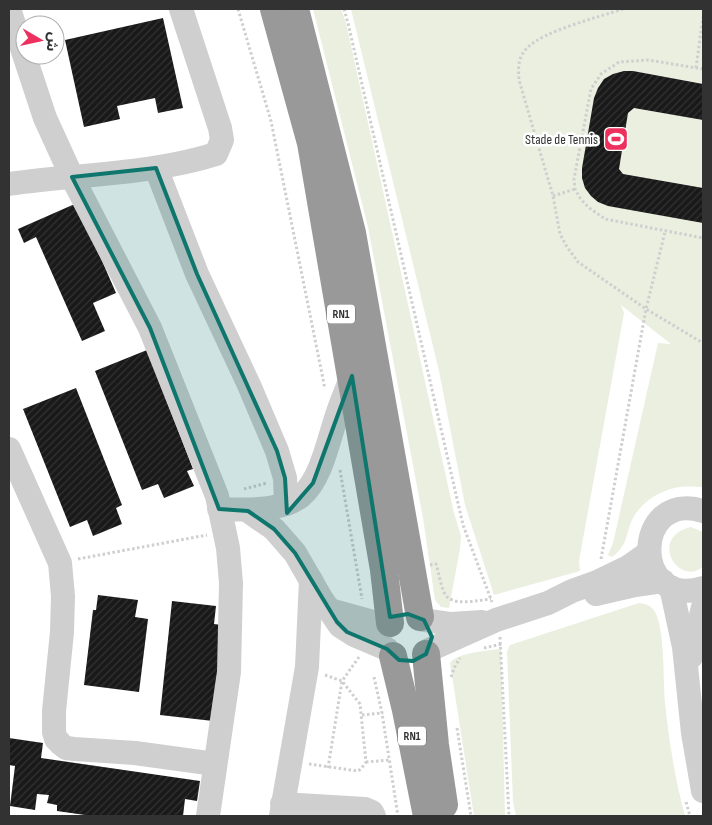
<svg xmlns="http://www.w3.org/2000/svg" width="712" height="825" font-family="'Sofia Sans Condensed','Noto Sans Arabic',sans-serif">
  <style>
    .grass { fill: #eaefe0 }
    .building { fill: url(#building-hatch) }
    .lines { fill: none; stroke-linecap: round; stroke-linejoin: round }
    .path { stroke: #cfcfcf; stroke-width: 3; stroke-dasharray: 2.5 2.5; stroke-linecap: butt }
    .minor { stroke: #cfcfcf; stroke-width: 24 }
    .highway { stroke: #999; stroke-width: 28 }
    .marked { fill: #0f766e; fill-opacity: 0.2; stroke: #0f766e; stroke-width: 4; stroke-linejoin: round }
    .labels { text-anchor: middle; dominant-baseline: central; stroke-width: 5; stroke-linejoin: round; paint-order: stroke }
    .shield { fill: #fff; stroke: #707070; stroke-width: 1 }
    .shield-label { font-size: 12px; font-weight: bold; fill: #323232 }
    .poi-label { font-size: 14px; fill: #323232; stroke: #fff; text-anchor: end }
  </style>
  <defs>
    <pattern id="building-hatch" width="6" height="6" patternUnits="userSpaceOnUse" patternTransform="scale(1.25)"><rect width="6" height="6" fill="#191919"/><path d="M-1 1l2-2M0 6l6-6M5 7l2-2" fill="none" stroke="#323232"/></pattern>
  </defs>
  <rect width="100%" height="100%" fill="#fff"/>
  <g class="grass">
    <polygon points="313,9 341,9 346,23 454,513 461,536 460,549 449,608 441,607 435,600 423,518 368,227"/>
    <path d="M351 9H703V487C696 487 687 486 680 487 659 490 637 504 630 525 625 541 625 547 612 557L608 555 613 543 658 343 671 344 621 305 624 313 579 561 580 571 494 595 465 505 439 371Z"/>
    <path d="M691 527 703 532V567C678 587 648 537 691 527Z"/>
    <path d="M639 603C645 604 651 605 655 612 665 629 663 681 665 703 669 741 675 779 685 816H516L513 802 507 651 510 645Z"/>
    <path d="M498 649 501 650 505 816H474L450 663C456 653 486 651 498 649Z"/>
  </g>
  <g class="building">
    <polygon points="163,18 183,108 158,113 155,98 117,106 120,119 84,127 65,40"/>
    <polygon points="624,71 633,71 703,84 703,120 634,108 628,113 619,169 623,174 703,188 703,223 608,206 598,202 591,196 585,188 582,178 582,168 594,98 598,88 604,79 613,74"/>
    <polygon points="77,203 116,293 93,303 105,331 82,341 36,237 24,243 18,229"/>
    <polygon points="147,350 193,469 187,471 194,486 164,498 158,484 142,490 95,371"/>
    <polygon points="76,388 122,505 116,508 122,524 93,536 87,520 70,527 23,409"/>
    <polygon points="98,595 138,600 135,617 148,619 139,692 84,685 93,610 96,610"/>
    <polygon points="172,601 216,606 214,624 222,625 213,721 160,715"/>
    <polygon points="9,738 43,743 41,758 200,781 197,801 185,799 183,816 92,816 57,811 57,805 47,803 49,795 37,794 35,810 10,806 15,766 9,765"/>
  </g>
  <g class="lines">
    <g class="path">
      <polyline points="238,9 271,121 325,389"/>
      <polyline points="344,9 348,23 463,525 492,602"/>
      <path d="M623 9C599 17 543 31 527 48 518 57 518 68 519 80L553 196 560 234 567 247 578 262 646 309 703 343"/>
      <polyline points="696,68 703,17"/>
      <polyline points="703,69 648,60 619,62 601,74 591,89 574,179 575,189 580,198 588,207 605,219 703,238"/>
      <polyline points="553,196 575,189"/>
      <polyline points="340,470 362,599"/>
      <polyline points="244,489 267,483"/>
      <polyline points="78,559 207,535"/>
      <polyline points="601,559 646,309 665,232"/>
      <path d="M430 565 436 564C439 573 440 583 444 592 450 608 478 600 491 599"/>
      <polyline points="500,637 509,816"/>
      <polyline points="484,648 502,644"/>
      <polyline points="325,675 342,681 359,657"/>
      <polyline points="374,677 382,713 398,816"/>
      <polyline points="451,677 454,668 460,658"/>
      <polyline points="362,715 383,713"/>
      <polyline points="457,728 471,816"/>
      <polyline points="366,762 390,760"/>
      <polyline points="309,764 358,771 361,769 366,762 360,704 342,681 328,768"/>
      <polyline points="686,802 690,816"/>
    </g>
    <g class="minor">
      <polyline points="9,9 45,118 72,177 150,328 217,496 228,548 231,583 229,672 208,816"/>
      <polyline points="156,168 197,274 249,385 277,451 285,478 286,504"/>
      <path d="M9 184C77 174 149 175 216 154L222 140 220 128 181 9"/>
      <polyline points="9,449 60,563 63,596 62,632 54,711 54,732 56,739 61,744 66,748 74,749 135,753 215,764"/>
      <path d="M219 509C242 510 282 512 301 496 322 479 329 437 338 412 342 400 347 388 352 376"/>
      <polyline points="248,511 274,529 295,553 321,598 340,626 354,635 387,649"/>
      <path d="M703 511C632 489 631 610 703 588"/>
      <polyline points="671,587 684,647 693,733 703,791"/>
      <polyline points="596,594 635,585 663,581"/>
      <polyline points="330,610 388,626"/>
      <polyline points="424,620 451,624 482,622"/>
      <polyline points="429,650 496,620 548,603 572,591 597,582 628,567 648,553"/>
      <polyline points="691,657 703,607"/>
      <polyline points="282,804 365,809 372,812 374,816"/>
      <polyline points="281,816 307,667 311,580"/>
    </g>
    <g class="highway">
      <polyline points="274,9 311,143 384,570 390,623"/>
      <polyline points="295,9 352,233 420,617"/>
      <polyline points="426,654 435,745 444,805"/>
      <polyline points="393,656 406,710 427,816"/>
    </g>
  </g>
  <path class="marked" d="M156 168 197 274 277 451 285 478 287 513 313 483 352 376 390 617 408 614 424 620 432 637 426 654 413 661 399 660 387 649 347 632 337 622 295 553 274 529 248 511 219 509 150 328 72 177Z"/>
  <defs>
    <symbol id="stadium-square" viewBox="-11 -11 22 22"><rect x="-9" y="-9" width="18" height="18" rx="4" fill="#ed305d" stroke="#fff"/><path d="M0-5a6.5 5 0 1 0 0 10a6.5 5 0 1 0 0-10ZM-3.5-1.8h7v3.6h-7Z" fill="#fff"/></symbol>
  </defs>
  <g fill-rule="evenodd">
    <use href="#stadium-square" x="602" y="125" width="28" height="28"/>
  </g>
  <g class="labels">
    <g class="shield">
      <rect x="327" y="304.5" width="28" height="19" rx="4"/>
      <rect x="398" y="726.5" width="28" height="19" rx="4"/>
    </g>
    <g class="shield-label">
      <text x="341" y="314">RN1</text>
      <text x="412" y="736">RN1</text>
    </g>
    <g class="poi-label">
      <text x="598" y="139">Stade de Tennis</text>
    </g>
  </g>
  <rect width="712" height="825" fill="none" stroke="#323232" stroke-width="20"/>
  <g transform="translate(40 40) rotate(99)"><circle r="24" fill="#ffffff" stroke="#adadad"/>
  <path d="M0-4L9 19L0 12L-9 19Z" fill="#ed305d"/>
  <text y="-8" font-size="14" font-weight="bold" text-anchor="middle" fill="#323232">ش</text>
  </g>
</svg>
